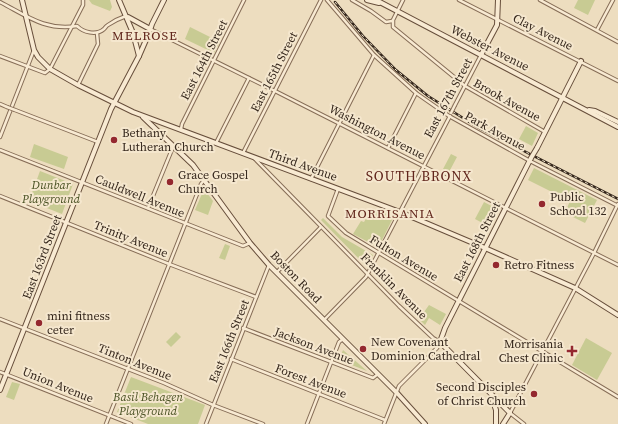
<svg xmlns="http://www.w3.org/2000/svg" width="618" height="424" font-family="'Source Serif 4',serif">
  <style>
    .green { fill: #c8cb93 }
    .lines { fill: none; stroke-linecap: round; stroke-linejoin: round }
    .street-casing { stroke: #866d57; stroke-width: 4.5 }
    .secondary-casing { stroke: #674e3b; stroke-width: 6 }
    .street { stroke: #f8ead2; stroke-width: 2.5 }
    .secondary { stroke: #f8ead2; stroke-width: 4 }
    .rail-casing { stroke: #35271c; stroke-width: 2.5 }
    .rail { stroke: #f5e7ce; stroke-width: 1; stroke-dasharray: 3; stroke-linecap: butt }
    .street-bridge-casing { stroke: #866d57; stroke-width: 4.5; stroke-linecap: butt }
    .secondary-bridge-casing { stroke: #674e3b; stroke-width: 6; stroke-linecap: butt }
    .street-bridge { stroke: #f8ead2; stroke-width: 2.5 }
    .secondary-bridge { stroke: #f8ead2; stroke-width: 4 }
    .poi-dot { fill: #94282f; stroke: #f5e7ce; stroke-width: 1.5 }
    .labels { text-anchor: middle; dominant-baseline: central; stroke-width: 4; stroke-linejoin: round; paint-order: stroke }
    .street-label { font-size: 12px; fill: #35271c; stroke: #f5e7ce }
    .poi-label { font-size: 12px; fill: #35271c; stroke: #f5e7ce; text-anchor: start }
    .park-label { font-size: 12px; font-style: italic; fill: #495123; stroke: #f5e7ce }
    .neighbourhood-label { font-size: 13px; letter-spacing: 1px; fill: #61261c; stroke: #f5e7ce }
    .quarter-label { font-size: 14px; letter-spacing: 1px; fill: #61261c; stroke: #f5e7ce }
  </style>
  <rect width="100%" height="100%" fill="#edddbf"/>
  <g class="green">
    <polygon points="89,0 110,0 112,7 110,11 92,4"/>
    <polygon points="578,0 595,0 588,15 574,8"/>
    <polygon points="190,27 220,42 214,53 185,39"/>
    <polygon points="526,126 538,133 532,146 519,139"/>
    <polygon points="34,144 68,157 64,169 30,157"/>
    <polygon points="451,154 457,157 449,172 443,169"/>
    <polygon points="534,168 597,200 585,223 565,213 570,201 528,180"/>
    <polygon points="40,171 73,184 62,214 29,201"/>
    <polygon points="204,189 213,201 208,215 195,210"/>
    <polygon points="484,202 499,210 490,227 475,219"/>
    <polygon points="372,208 394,216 379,246 376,246 353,234 361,221 364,222"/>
    <polygon points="323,218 342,237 373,255 368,265 366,266 321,220"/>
    <polygon points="225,244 230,246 225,260 219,258"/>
    <polygon points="429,305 446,314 440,325 429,318 425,325 419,319"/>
    <polygon points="176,332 181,337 171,347 166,342"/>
    <polygon points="586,338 612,353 597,380 572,365"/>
    <polygon points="343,350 367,371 339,360"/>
    <polygon points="131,377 205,405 198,424 148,424 117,412"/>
    <polygon points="12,382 20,384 14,400 6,397"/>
  </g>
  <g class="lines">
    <defs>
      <g id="street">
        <polyline points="327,0 374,55 416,93 449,116 530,161 618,206"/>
        <polyline points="352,0 371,11 386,22 392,21"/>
        <polyline points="403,0 393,20 393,27 465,86 545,132"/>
        <polyline points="459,0 618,81"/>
        <polyline points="540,0 618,42"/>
        <path d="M0 2C27 16 45 31 77 26 83 32 96 36 104 29 107 26 105 27 108 25 114 21 120 18 126 16"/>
        <polyline points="150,29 275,91 618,265"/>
        <polyline points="597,30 613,0"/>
        <polyline points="0,56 45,73 50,69 83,5 83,0"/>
        <polyline points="78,85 98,44 97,33"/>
        <polyline points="0,104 7,107"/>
        <polyline points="455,105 481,55"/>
        <polyline points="15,110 98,142"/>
        <polyline points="181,129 182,124 244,0"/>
        <polyline points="0,137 34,50"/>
        <polyline points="216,143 249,78"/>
        <polyline points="388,148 416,93"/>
        <polyline points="0,150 243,246 250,243"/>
        <polyline points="243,153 321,0"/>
        <polyline points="255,159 399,306 433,338 440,342 437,348 399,386 384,424"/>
        <polyline points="311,179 374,55"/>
        <polyline points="338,189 328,216 346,233 618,397"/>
        <polyline points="0,196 169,264 256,297"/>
        <polyline points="148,208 173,147"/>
        <polyline points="277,272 321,227"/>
        <polyline points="0,319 164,383 213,405 263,424"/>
        <polyline points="324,320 366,277 450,116"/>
        <polyline points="243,328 373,378 378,374"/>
        <polyline points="231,359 385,420"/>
        <polyline points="0,372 131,424"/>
        <polyline points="106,424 201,184 204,180"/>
        <polyline points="206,424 269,265"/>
        <polyline points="307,424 339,342 343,339"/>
        <polyline points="524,424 510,413 594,253 618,204"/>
      </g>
      <g id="secondary">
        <polyline points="22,0 34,50 38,57 50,69 78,85 133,112 400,212 485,248 575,288 618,315"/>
        <polyline points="119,0 133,33 139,56"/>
        <polyline points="367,0 379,3"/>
        <polyline points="376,0 618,127"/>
        <polyline points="128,17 150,29"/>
        <polyline points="481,55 497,25 498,0"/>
        <polyline points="589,110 595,111 618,122"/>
        <polyline points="143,117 193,165 250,243 269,265 397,393 425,424"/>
        <polyline points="537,148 581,61"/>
        <polyline points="0,390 111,109 139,56 149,33 152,24 164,0"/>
        <polyline points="492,398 496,410 496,424"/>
        <polyline points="503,424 510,413 440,342 445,328 531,158"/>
      </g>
    </defs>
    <use href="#street" class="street-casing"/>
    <use href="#secondary" class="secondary-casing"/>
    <use href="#street" class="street"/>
    <use href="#secondary" class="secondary"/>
    <defs>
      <polyline id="rail" points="335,2 363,36 396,70 428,96 479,128 618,199"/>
    </defs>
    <use href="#rail" class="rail-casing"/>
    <use href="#rail" class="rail"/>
    <defs>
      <g id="street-bridge">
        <polyline points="7,107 15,110"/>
        <polyline points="451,113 455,105"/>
      </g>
      <polyline id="secondary-bridge" points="531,158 537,148"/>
    </defs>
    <use href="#street-bridge" class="street-bridge-casing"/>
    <use href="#secondary-bridge" class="secondary-bridge-casing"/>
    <use href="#street-bridge" class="street-bridge"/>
    <use href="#secondary-bridge" class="secondary-bridge"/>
  </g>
  <g class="poi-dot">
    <circle cx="114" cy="140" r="4"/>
    <circle cx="170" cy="182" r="4"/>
    <circle cx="542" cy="204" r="4"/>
    <circle cx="496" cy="265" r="4"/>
    <circle cx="39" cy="323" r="4"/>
    <circle cx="363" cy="349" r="4"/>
    <path d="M570 345h4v4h4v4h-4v4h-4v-4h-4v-4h4z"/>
    <circle cx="534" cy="394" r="4"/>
  </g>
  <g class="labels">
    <g class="street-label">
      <text transform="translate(543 32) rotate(27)">Clay Avenue</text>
      <text transform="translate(490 48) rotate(27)">Webster Avenue</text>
      <text transform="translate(204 60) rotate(-63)">East 164th Street</text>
      <text transform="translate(274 72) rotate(-63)">East 165th Street</text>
      <text transform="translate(448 98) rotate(-62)">East 167th Street</text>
      <text transform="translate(507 100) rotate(29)">Brook Avenue</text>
      <text transform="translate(495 131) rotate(29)">Park Avenue</text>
      <text transform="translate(377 132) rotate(27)">Washington Avenue</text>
      <text transform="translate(303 165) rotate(20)">Third Avenue</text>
      <text transform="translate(140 196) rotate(22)">Cauldwell Avenue</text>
      <text transform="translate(131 239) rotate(22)">Trinity Avenue</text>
      <text transform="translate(477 242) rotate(-63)">East 168th Street</text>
      <text transform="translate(42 257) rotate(-69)">East 163rd Street</text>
      <text transform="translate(404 258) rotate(31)">Fulton Avenue</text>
      <text transform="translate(296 277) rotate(46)">Boston Road</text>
      <text transform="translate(394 286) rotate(45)">Franklin Avenue</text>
      <text transform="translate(229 341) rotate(-68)">East 166th Street</text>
      <text transform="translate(314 346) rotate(21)">Jackson Avenue</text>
      <text transform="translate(135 362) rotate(22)">Tinton Avenue</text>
      <text transform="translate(311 381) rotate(21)">Forest Avenue</text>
      <text transform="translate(58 385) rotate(22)">Union Avenue</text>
    </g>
    <g class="poi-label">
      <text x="122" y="133">Bethany<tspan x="122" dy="14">Lutheran Church</tspan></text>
      <text x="178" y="175">Grace Gospel<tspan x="178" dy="14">Church</tspan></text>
      <text x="550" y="197">Public<tspan x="550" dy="14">School 132</tspan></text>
      <text x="504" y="265">Retro Fitness</text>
      <text x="47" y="316">mini fitness<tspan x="47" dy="14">ceter</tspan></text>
      <text x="371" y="342">New Covenant<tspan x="371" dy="14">Dominion Cathedral</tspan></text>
      <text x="563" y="344" text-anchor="end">Morrisania<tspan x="563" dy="14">Chest Clinic</tspan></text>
      <text x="526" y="387" text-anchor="end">Second Disciples<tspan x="526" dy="14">of Christ Church</tspan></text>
    </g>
    <g class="park-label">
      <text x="51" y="185">Dunbar<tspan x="51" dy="14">Playground</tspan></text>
      <text x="148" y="397">Basil Behagen<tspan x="148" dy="14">Playground</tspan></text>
    </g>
    <g class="neighbourhood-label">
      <text x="145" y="35">MELROSE</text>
      <text x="390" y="213">MORRISANIA</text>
    </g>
    <g class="quarter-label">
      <text x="419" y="176">SOUTH BRONX</text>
    </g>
  </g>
</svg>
